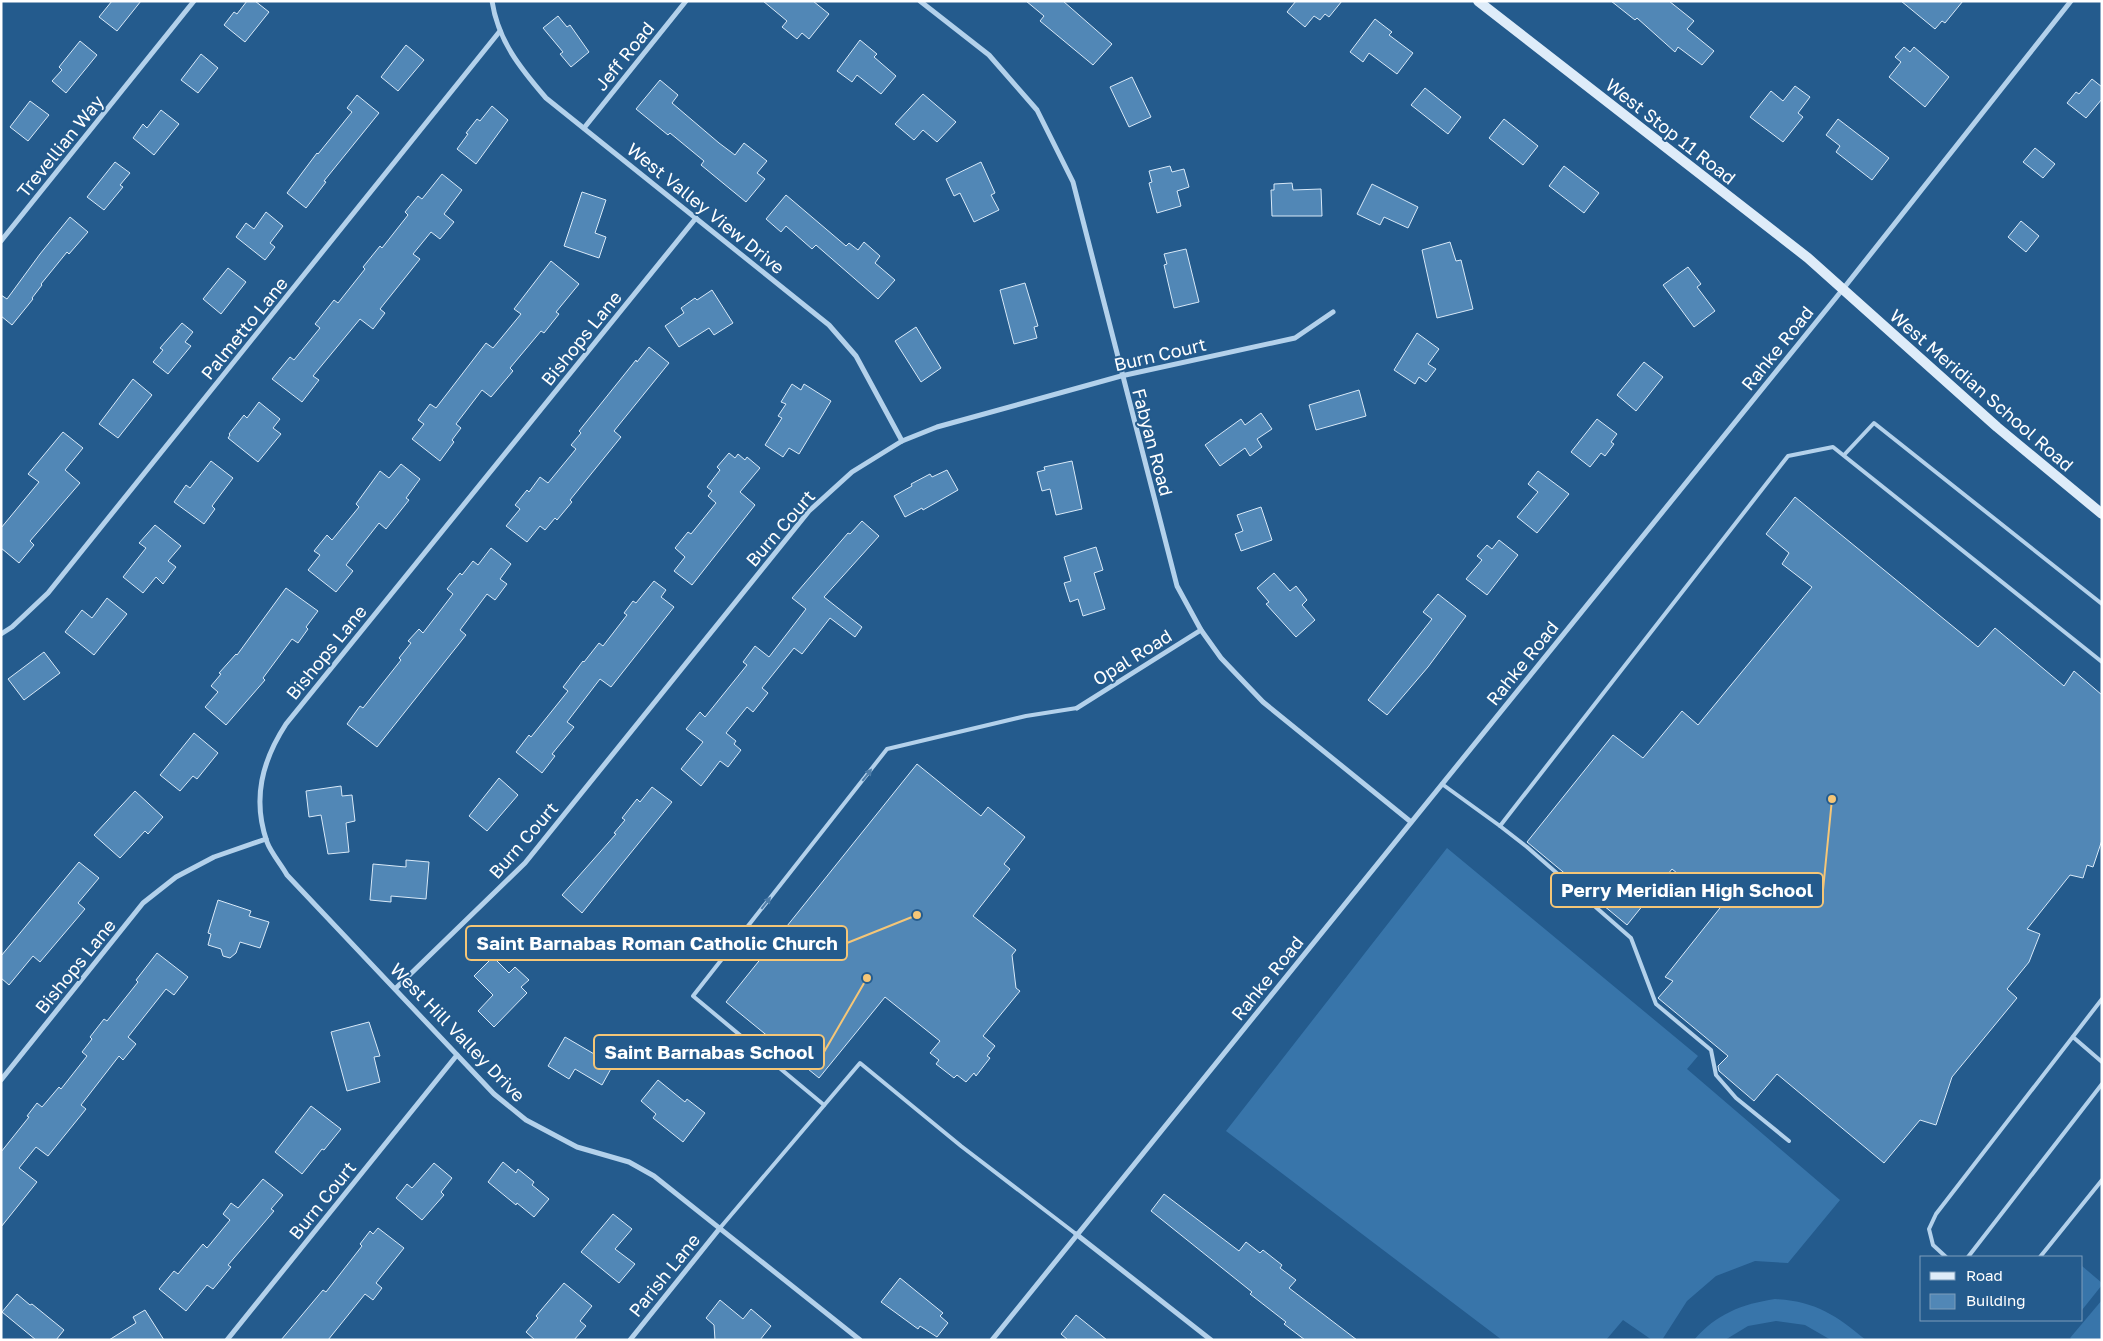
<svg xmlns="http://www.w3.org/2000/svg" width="2103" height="1341" font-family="'Golos Text',sans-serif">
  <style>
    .grass { fill: #3875aa }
    .building { fill: #5187b6; stroke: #d8e9f8 }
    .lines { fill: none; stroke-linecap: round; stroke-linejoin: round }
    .lane { stroke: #b3d1eb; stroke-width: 4 }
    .street { stroke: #b3d1eb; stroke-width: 5 }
    .secondary { stroke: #deecf9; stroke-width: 10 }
    .oneway { fill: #4f7ea9 }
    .labels { text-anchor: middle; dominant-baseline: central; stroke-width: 4; stroke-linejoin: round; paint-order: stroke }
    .street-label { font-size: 18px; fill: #fff; stroke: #245b8d }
    .leader { fill: none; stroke: #f5c677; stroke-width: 2 }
    .callout-dot { fill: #f5c677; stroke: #245b8d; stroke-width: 2 }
    .callout { fill: #245b8d; stroke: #f5c677; stroke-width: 2 }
    .callout-label { font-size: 19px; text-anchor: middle; font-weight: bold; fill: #fff }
  </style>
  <rect width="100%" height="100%" fill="#245b8d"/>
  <g class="grass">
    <polygon points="1447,848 1698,1056 1687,1069 1840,1200 1788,1263 1755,1261 1716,1276 1687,1301 1662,1340 1652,1340 1623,1320 1606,1340 1502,1340 1226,1131"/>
    <polygon points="2082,1266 2102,1283 2102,1285 2082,1310"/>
    <path d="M1775 1299C1815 1301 1836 1315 1866 1340H1831L1805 1325 1776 1321 1748 1326 1725 1340H1694C1716 1314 1742 1304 1775 1299Z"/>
    <polygon points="2102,1300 2102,1340 2073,1340 2070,1338"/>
  </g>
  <g class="building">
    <polygon points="112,1 141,1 117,31 99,17"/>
    <polygon points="247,1 255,1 269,12 245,42 224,25 234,12 237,14"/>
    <polygon points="763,1 813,1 829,14 809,39 802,33 797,39 782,27 787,21"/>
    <polygon points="1026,1 1063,1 1112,44 1093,65 1040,21 1044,16"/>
    <polygon points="1296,1 1342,1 1329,17 1325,14 1320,20 1314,16 1305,27 1287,12"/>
    <polygon points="1611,1 1669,1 1694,21 1687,29 1714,51 1702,65 1678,47 1675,52 1637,18 1635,20"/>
    <polygon points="1901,1 1963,1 1945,23 1942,21 1935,29"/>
    <polygon points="558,16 567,27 570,25 589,52 571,67 560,54 563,52 543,28"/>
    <polygon points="1375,19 1392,32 1389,35 1413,53 1397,74 1369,53 1363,62 1350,52"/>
    <polygon points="860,40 877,54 874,57 896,76 881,94 857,75 852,82 837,71"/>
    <polygon points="80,41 97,55 66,93 52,81 62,70 59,67"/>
    <polygon points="406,45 424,60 398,91 381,77"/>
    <polygon points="1904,47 1910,52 1914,47 1949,77 1925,107 1889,77 1901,62 1895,57"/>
    <polygon points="201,54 218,68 198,93 181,80"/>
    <polygon points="1132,77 1151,117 1129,127 1110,87"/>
    <polygon points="2092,79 2102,87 2102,99 2086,118 2067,103 2076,92 2079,94"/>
    <polygon points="660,80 678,95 672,103 719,143 735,155 744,143 767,161 757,173 765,179 746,202 701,165 704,161 670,133 668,135 636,109"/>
    <polygon points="1795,86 1810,97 1798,113 1803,117 1783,142 1750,117 1771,91 1783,101"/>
    <polygon points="1425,88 1461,117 1448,134 1411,105"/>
    <polygon points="923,94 956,122 937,142 923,130 914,140 895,124"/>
    <polygon points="357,95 379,113 324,181 326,182 306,208 287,193 317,153 318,154 352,112 347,108"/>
    <polygon points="30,101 49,115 28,141 10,127"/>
    <polygon points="492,106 508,120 476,164 457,149 468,134 466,133 477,119 480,121"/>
    <polygon points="161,110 179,124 154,155 133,138 143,124 147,128"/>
    <polygon points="1504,119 1538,146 1523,165 1489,138"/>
    <polygon points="1838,119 1889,158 1872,180 1836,152 1840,146 1826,135"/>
    <polygon points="2035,148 2055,164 2043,178 2023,162"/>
    <polygon points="115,162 130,173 120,185 123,187 104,210 87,197"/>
    <polygon points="981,162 995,193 991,195 999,210 974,222 960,193 954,196 946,179"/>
    <polygon points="1170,166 1172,172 1184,169 1189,187 1177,191 1181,206 1157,213 1149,183 1152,182 1149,171"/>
    <polygon points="1564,166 1599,193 1584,213 1549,186"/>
    <polygon points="442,174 462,190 444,214 454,222 440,239 431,232 413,254 420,259 380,309 385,313 373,329 360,319 313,376 319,380 302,402 272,379 290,357 294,360 320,328 315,324 334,300 338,303 365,269 363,267 380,246 382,248 408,215 405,212 418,196 422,199"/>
    <polygon points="1292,183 1293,190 1321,189 1322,216 1272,216 1271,190 1274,190 1274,184"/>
    <polygon points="1372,184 1418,207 1408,228 1384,217 1380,225 1357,214"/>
    <polygon points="582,192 606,200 595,233 606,237 599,258 564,246"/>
    <polygon points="786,195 846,246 849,243 858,250 864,242 880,256 875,263 895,280 878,299 816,245 812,249 786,226 781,232 766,219"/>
    <polygon points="266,212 283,226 270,243 275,247 265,260 236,237 246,223 254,229"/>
    <polygon points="70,217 88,232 69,254 67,252 41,284 42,285 32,298 33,299 12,325 1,316 1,295 7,299 40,254"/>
    <polygon points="2021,221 2039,236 2026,252 2008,237"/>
    <polygon points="1450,242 1456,261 1461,260 1473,309 1437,318 1422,250"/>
    <polygon points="1186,249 1199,302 1174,308 1164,265 1167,264 1164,254"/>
    <polygon points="551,261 579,284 556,312 559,314 544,333 541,331 510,368 513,371 491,397 482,390 456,424 461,428 452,440 454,442 440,461 412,439 424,424 418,420 430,404 436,408 486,343 493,348 521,314 514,309"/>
    <polygon points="1688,267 1701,284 1697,287 1715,311 1694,327 1663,285"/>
    <polygon points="228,268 246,282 221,314 203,299"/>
    <polygon points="1025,283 1038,326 1034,327 1037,338 1014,344 1000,290"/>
    <polygon points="712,290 733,323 714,335 709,328 679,347 665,326 684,313 681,308 695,298 697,300"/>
    <polygon points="182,323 193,332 185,342 191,346 168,374 153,362 163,350 160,348"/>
    <polygon points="916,327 941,368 921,382 895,341"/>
    <polygon points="1417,333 1439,349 1428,364 1436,369 1426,382 1419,377 1415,384 1394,370"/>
    <polygon points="649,347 669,363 614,431 621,437 570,500 572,502 557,520 555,518 545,530 540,526 527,542 506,526 520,509 515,505 527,490 529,492 540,477 548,483 576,449 571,445 581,433 579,431 636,360 637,362"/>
    <polygon points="1644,362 1663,377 1636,411 1617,395"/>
    <polygon points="133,379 152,395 118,438 99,424"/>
    <polygon points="792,384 801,390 804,384 831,401 799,454 789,448 783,457 765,445 782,418 778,416 786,404 781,402"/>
    <polygon points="1359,390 1366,416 1316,430 1309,405"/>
    <polygon points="259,402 280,419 273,428 281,434 258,462 228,438 230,435 229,434 244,415 247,418"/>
    <polygon points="1261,413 1272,429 1257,439 1262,447 1250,456 1245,448 1220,466 1205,445 1241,419 1245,425"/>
    <polygon points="1597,419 1617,434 1611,442 1614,444 1605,456 1601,453 1590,467 1571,452"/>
    <polygon points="63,432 83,448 65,470 80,483 30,541 34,545 19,563 1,548 1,528 39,482 28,474"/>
    <polygon points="729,453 735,458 738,454 745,460 747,457 760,468 740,492 755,505 692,585 674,571 685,557 675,548 688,532 691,534 716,503 708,496 712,491 707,487 720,470 717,467"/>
    <polygon points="211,461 233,478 212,506 215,509 204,524 174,502 186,485 190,488"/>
    <polygon points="1072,461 1082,509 1056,515 1050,489 1042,491 1037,472 1045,470 1044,467"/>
    <polygon points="401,464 420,479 406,498 409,500 386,529 379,523 346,565 353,571 336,592 308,570 320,555 314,551 327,535 332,540 359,507 356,504 380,471 389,478"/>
    <polygon points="947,470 958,490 923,510 922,508 905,517 894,496 912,486 911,484 930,474 932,477"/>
    <polygon points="1538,471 1569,494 1537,533 1517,517 1538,492 1528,484"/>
    <polygon points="1795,497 1978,647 1995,628 2064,686 2074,671 2102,695 2102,840 2093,867 2087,865 2083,878 2070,875 2027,929 2040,934 2029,962 2007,989 2017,998 1952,1077 1936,1125 1920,1120 1884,1163 1777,1074 1754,1101 1719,1071 1718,1066 1728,1056 1658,998 1673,981 1665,977 1720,908 1672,869 1627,925 1527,842 1613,735 1643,758 1682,711 1698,725 1812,587 1782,564 1789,553 1766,534"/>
    <polygon points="1261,507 1272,540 1241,551 1235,534 1243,531 1237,515"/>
    <polygon points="862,521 879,536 824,597 862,627 855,637 830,618 802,654 794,648 762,688 768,693 753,712 747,707 726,733 736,741 734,744 741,750 728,767 720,761 701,786 681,769 703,742 686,729 700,712 705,717 747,665 743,662 755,646 769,657 806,609 792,598 848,533 850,534"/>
    <polygon points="155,525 181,546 168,561 176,567 163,584 156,577 143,593 123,577 146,548 139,543"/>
    <polygon points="1499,540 1518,555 1487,595 1466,579 1482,560 1477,556 1487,545 1492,549"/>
    <polygon points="1096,547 1103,570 1094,573 1105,609 1083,616 1078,599 1070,602 1064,583 1071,581 1064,557"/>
    <polygon points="491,548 511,564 500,579 507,584 495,600 487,594 460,630 466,635 377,747 347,724 360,706 363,708 401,660 399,658 411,643 408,641 419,629 423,633 453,594 447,589 460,573 462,575 473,561 478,565"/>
    <polygon points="1274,573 1290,591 1296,586 1307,600 1302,605 1315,620 1296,637 1266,604 1269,602 1257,588"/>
    <polygon points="654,581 666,590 661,597 674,607 611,687 600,679 567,722 574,727 552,754 555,756 542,773 516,752 529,735 531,737 568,691 563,687 583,661 584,662 599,643 603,646 627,615 624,613 633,601 636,603"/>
    <polygon points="286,588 318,611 306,627 308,629 298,643 292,639 263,678 265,680 226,725 205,707 218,692 211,686 221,674 219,673 236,654 237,655"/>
    <polygon points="1438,594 1466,616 1428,667 1387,715 1368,700 1432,619 1423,612"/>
    <polygon points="107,598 127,614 94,655 65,632 82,610 92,618"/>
    <polygon points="44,652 60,673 24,700 8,679"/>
    <polygon points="194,733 218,753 197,779 193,776 180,791 160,775"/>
    <polygon points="917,764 981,816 988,807 1025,837 1004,864 1010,869 973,916 1016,950 1012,955 1016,988 1020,991 983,1036 995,1046 987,1056 990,1058 976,1076 974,1073 966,1082 957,1075 954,1078 936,1064 939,1060 930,1053 940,1041 885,997 819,1078 726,1002"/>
    <polygon points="499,778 518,795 487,831 469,816"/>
    <polygon points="341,786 342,796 352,795 355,821 346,823 349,852 328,854 321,815 309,817 306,791"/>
    <polygon points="652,787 672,802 582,913 562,895 616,834 614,833 625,820 622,818 637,799 640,802"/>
    <polygon points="135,791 163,817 148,834 145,831 120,858 94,835"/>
    <polygon points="406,860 429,862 426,899 391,896 391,902 370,900 373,864 406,867"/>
    <polygon points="79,862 99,878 78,903 85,909 40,962 33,956 9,985 1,978 1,956"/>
    <polygon points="218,900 251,911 249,916 269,922 260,948 240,942 236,953 230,958 223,956 221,949 208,945 211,934 208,933"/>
    <polygon points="157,953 188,977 174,995 166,989 128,1037 136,1044 123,1060 119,1056 81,1105 86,1109 48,1156 36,1147 19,1168 37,1182 1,1227 1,1152 29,1117 27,1116 37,1103 42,1107 59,1087 61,1089 87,1056 82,1052 92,1039 90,1037 104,1019 107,1021 138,982 136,980"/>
    <polygon points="493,957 509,973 515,967 529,980 521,987 527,993 494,1027 478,1011 493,995 474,976"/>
    <polygon points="369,1022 380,1056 374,1057 380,1082 347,1091 331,1032"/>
    <polygon points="565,1037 613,1065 602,1085 575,1069 569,1079 548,1066"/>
    <polygon points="658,1080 685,1102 687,1099 705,1113 683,1142 653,1118 656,1114 641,1101"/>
    <polygon points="311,1106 341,1129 324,1150 322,1149 302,1174 275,1152"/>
    <polygon points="503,1162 516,1173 518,1169 534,1182 532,1185 549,1199 534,1217 517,1203 516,1205 488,1182"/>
    <polygon points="434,1163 452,1178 441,1192 444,1195 422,1220 396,1198 407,1184 412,1188"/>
    <polygon points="263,1179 283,1195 271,1209 274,1211 228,1265 231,1267 213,1289 207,1285 186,1311 159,1289 174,1271 178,1274 203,1244 207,1248 230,1220 223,1214 231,1203 238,1208"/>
    <polygon points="1164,1194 1239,1251 1246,1242 1260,1253 1263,1250 1282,1265 1280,1268 1296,1280 1289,1288 1357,1340 1305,1340 1284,1324 1286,1322 1250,1294 1252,1292 1151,1211"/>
    <polygon points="613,1214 632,1229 615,1249 635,1264 619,1283 581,1252"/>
    <polygon points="378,1228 404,1248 376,1283 382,1288 373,1300 365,1294 328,1340 281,1340 323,1290 326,1292 362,1246 360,1244 370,1231 373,1234"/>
    <polygon points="900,1278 943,1313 940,1316 948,1323 937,1337 920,1326 918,1329 881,1302"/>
    <polygon points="564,1283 592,1306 580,1321 586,1326 574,1340 535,1340 526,1332 538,1318 536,1316"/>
    <polygon points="17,1294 30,1305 32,1304 64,1330 56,1340 36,1340 2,1312"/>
    <polygon points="720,1300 743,1319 751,1309 771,1326 760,1340 715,1340 714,1325 706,1318"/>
    <polygon points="145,1310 164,1340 109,1340 136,1323 133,1317"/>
    <polygon points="1076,1315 1107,1340 1068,1340 1061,1334"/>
  </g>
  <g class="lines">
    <g class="lane">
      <polyline points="1844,455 1874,423 2102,604"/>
      <polyline points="1442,784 1500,826 1788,456 1833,447 2102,662"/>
      <polyline points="1500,826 1527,847 1631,938 1656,1004 1711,1050 1716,1075 1736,1098 1789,1141"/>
      <polyline points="2073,1037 2102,1062"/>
      <polyline points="824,1105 693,996 887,749 1026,716 1077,708"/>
      <polyline points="720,1228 860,1063 961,1146 1076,1234"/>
      <polyline points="1946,1257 1933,1245 1929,1229 1936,1214 2102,999"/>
      <polyline points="1968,1257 2102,1084"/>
      <polyline points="2040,1257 2102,1180"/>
    </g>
    <g class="street">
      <path d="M492 1C498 41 521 69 546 98L829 325 856 356 902 441"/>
      <polyline points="920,1 989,55 1037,110 1073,182 1177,586 1201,630 1221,658 1263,702 1411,822"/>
      <polyline points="584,128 686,1"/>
      <path d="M696 218 286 724C262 761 252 799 267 842 271 853 281 864 287 875L494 1094 526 1120 577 1147 629 1162 654 1176 860 1340"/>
      <polyline points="1,241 194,1"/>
      <polyline points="1,634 12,627 48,593 500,31"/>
      <polyline points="1077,708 1201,630"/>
      <polyline points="396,988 525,863 809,511 852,472 902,441 937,427 1121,376 1295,338 1333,312"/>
      <polyline points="1,1080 143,903 176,877 214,857 266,839"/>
      <polyline points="1076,1234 1211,1340"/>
      <polyline points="227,1340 457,1055"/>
      <polyline points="630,1340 720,1228"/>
      <polyline points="992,1340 1843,289 2071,1"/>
    </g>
    <polyline class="secondary" points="1478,1 1808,258 1997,427 2102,514"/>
  </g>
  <defs><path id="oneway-solid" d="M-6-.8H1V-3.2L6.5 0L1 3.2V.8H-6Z" transform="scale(1.25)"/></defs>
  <g class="oneway">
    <use href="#oneway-solid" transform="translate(867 775) rotate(-52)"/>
    <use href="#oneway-solid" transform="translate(766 903) rotate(-52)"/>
  </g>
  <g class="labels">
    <g class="street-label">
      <text transform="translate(624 56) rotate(-51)">Jeff Road</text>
      <text transform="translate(1671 131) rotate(38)">West Stop 11 Road</text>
      <text transform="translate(60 146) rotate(-51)">Trevellian Way</text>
      <text transform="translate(706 208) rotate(39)">West Valley View Drive</text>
      <text transform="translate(244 328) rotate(-51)">Palmetto Lane</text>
      <text transform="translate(581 338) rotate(-51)">Bishops Lane</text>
      <text transform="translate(1777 348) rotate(-51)">Rahke Road</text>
      <text transform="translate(1160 354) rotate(-13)">Burn Court</text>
      <text transform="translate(1982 390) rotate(41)">West Meridian School Road</text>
      <text transform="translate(1153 442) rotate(75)">Fabyan Road</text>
      <text transform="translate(780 528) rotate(-49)">Burn Court</text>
      <text transform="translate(326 652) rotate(-51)">Bishops Lane</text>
      <text transform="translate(1132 657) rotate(-32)">Opal Road</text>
      <text transform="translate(1522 663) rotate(-51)">Rahke Road</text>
      <text transform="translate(523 840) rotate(-49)">Burn Court</text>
      <text transform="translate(75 966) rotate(-51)">Bishops Lane</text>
      <text transform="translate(1267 978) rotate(-51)">Rahke Road</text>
      <text transform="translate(458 1032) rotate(46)">West Hill Valley Drive</text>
      <text transform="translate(322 1200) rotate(-51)">Burn Court</text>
      <text transform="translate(664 1275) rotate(-51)">Parish Lane</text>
    </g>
  </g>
  <path class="leader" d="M1832 799L1823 890M917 915L847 943M867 978L824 1052"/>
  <g class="callout-dot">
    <circle cx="1832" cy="799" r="5"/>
    <circle cx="917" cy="915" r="5"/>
    <circle cx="867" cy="978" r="5"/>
  </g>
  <g class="callout">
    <rect x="1551" y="873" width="272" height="34" rx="5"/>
    <rect x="466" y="926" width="381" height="34" rx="5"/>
    <rect x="594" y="1035" width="230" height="34" rx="5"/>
  </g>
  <g class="callout-label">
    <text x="1687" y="897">Perry Meridian High School</text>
    <text x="657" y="950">Saint Barnabas Roman Catholic Church</text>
    <text x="709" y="1059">Saint Barnabas School</text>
  </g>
  <rect width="2103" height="1341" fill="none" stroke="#ffffff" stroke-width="5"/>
  <rect x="1920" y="1256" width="162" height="65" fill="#245b8d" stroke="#7c9dbb"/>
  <rect x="1930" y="1272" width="25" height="8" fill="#deecf9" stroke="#7c9dbb"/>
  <text x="1966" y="1281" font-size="15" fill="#ffffff">Road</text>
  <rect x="1930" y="1294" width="25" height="15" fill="#5187b6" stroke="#7c9dbb"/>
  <text x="1966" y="1306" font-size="15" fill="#ffffff">Building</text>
</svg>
